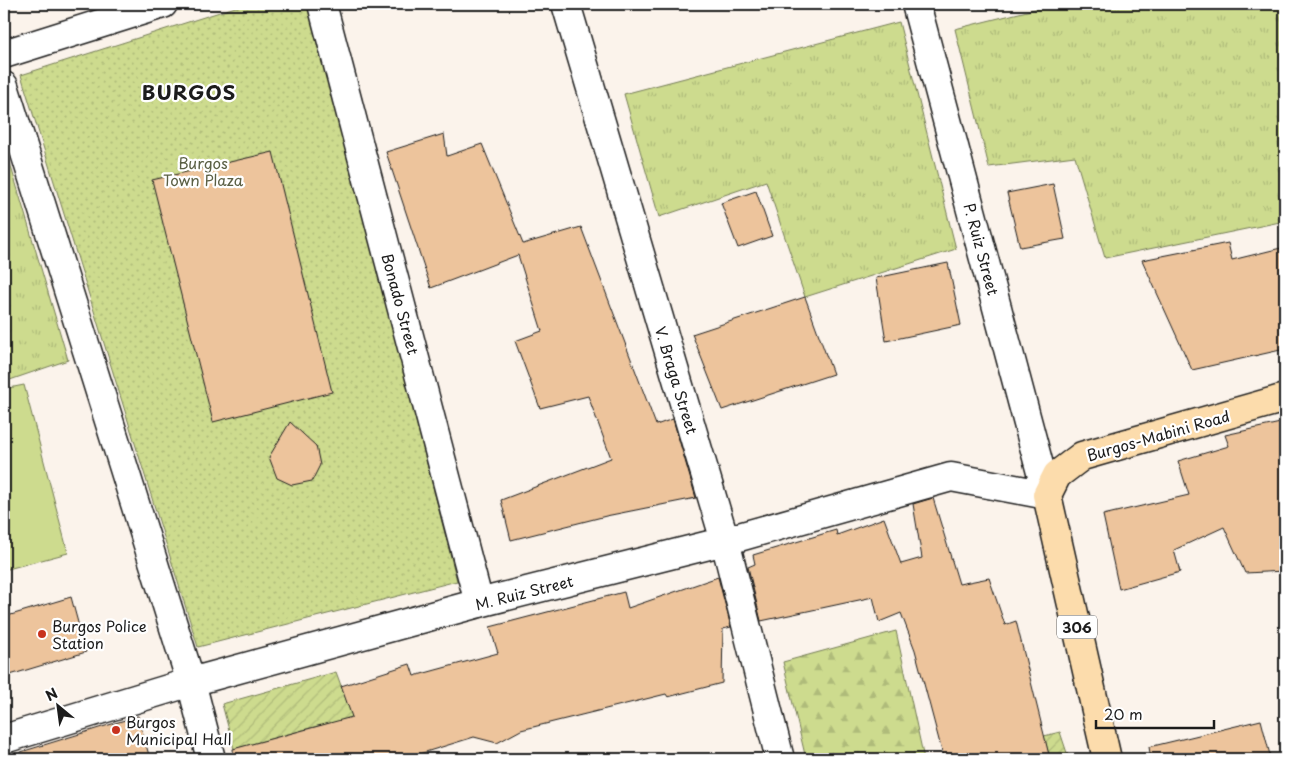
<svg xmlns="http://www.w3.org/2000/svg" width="1289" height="763" font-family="'Playpen Sans',sans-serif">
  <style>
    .grass { fill: url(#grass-tufts); stroke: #747c55 }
    .forest { fill: url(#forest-firs); stroke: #747c55 }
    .park { fill: url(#park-dots); stroke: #747c55 }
    .garden { fill: url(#garden-furrows); stroke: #747c55 }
    .pitch { fill: #cddb8e; stroke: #747c55 }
    .building { fill: #edc49c; stroke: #1c1c1c }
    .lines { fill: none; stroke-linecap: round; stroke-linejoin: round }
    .street-casing { stroke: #1c1c1c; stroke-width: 31 }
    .primary-casing { stroke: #1c1c1c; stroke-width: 31 }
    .street { stroke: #fff; stroke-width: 28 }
    .primary { stroke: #fcdcac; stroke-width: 28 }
    .poi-dot { fill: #c8321e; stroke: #fff; stroke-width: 2 }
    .labels { text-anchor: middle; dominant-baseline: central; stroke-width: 4.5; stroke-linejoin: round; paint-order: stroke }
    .shield { fill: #fff; stroke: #606060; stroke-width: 1 }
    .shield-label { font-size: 14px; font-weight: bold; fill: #1c1c1c }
    .park-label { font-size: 15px; fill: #5a5f44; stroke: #fff }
    .street-label { font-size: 15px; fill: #1c1c1c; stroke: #fff }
    .poi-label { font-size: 15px; fill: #1c1c1c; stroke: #fff; text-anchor: start }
    .district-label { font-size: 20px; font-weight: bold; letter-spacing: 1px; fill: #1c1c1c; stroke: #fff }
  </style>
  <defs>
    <pattern id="grass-tufts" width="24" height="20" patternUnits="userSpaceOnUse" patternTransform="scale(1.25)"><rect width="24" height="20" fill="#cddb8e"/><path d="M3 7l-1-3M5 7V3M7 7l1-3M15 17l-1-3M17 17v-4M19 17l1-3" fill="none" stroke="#afbb7a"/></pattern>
    <pattern id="forest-firs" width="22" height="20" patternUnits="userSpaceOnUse" patternTransform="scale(1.25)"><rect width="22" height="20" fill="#cddb8e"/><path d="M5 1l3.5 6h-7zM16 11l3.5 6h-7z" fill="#afbb7a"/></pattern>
    <pattern id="park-dots" width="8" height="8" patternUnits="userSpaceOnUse" patternTransform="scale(1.25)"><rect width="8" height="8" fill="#cddb8e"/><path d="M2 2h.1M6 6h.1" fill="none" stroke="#afbb7a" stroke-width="1.8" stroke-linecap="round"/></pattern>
    <pattern id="garden-furrows" width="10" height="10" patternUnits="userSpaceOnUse" patternTransform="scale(1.25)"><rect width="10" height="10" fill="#cddb8e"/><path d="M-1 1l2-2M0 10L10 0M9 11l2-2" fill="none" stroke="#afbb7a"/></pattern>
  </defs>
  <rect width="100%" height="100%" fill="#fbf3eb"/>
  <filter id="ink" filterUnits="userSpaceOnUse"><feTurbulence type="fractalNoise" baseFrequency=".02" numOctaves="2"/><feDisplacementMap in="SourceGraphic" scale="10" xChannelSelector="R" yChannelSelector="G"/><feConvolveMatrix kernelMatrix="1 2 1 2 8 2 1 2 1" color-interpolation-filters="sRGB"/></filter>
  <g filter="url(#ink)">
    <g class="grass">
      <polygon points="1055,4 1285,4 1285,221 1105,258 1075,156 989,167 955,29"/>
      <polygon points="899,22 956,249 805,297 766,181 659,217 624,94"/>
      <polygon points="4,143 68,360 4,382"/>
    </g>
    <polygon class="forest" points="896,631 924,759 806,759 783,662"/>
    <polygon class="park" points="245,4 310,4 457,581 198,647 21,75"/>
    <g class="garden">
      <polygon points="336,672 368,759 334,759 321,725 234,749 222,704"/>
      <polygon points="1060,732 1069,759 1050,759 1044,736"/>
    </g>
    <polygon class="pitch" points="24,385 68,553 4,570 4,389"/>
    <g class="building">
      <polygon points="444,134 447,156 482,144 523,244 581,227 656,425 673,419 696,498 606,516 511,540 501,500 611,458 588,396 540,408 515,341 542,331 518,255 431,288 386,152"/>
      <polygon points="273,152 332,392 213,422 152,180"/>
      <polygon points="1053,184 1065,239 1020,247 1007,193"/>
      <polygon points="756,191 772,236 738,248 721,203"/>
      <polygon points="1228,243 1232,260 1285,247 1285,349 1192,370 1142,260"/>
      <polygon points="948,263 961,325 886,341 876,278"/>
      <polygon points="805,297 833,374 722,410 692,334"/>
      <polygon points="290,422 316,446 320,465 312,481 292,485 277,478 269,457"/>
      <polygon points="1285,422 1285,571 1245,573 1224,527 1174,550 1180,572 1119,589 1103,515 1189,495 1178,461 1229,446 1225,435"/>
      <polygon points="933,498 959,584 989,578 1005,625 1016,621 1050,759 944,759 915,650 901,613 879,622 873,597 761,621 748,567 755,564 753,555 836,530 837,535 884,518 901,564 922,558 913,504"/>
      <polygon points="718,577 731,627 723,629 722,683 668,697 666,694 521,730 497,743 474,737 403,759 234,759 233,749 352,717 341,686 410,664 414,676 498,653 490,627 624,592 628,608"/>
      <polygon points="71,597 86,652 10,675 4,657 4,617"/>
      <polygon points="138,716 150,759 22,759 21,752"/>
      <polygon points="1261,720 1271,759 1151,759 1149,747"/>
    </g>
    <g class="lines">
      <defs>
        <g id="street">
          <polyline points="322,4 479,603"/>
          <polyline points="566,4 725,541 780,759"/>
          <polyline points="4,54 163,4"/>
          <polyline points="4,86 191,682 211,759"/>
          <polyline points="4,739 191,682 479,603 725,541 951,477 1047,495 916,4"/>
        </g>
        <polyline id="primary" points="1107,759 1047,495 1057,475 1082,456 1285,398"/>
      </defs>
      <use href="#street" class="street-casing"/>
      <use href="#primary" class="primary-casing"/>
      <use href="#street" class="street"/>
      <use href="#primary" class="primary"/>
    </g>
  </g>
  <g class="poi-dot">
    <circle cx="42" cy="634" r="5"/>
    <circle cx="116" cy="730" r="5"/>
  </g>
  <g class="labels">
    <rect class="shield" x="1057" y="615.5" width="40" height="23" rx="4"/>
    <g class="shield-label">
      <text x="1077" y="627">306</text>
    </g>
    <g class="park-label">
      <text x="203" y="162">Burgos<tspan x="203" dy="17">Town Plaza</tspan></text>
    </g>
    <g class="street-label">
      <text transform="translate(982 249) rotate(75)">P. Ruiz Street</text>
      <text transform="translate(401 304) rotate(75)">Bonado Street</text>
      <text transform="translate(677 380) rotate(73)">V. Braga Street</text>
      <text transform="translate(1158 435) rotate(-16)">Burgos-Mabini Road</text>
      <text transform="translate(524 592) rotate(-14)">M. Ruiz Street</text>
    </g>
    <g class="poi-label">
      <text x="52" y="625">Burgos Police<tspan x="52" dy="17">Station</tspan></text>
      <text x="126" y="721">Burgos<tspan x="126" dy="17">Municipal Hall</tspan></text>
    </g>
    <g class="district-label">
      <text x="189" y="92">BURGOS</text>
    </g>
  </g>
  <rect width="1289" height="763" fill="none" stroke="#fff" stroke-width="20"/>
  <rect x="10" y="10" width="1269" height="743" fill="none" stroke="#1c1c1c" stroke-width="2" filter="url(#ink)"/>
  <g transform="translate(58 706) rotate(331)" stroke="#ffffff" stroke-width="4" paint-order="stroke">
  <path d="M0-4L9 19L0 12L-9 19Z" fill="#1c1c1c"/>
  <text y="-8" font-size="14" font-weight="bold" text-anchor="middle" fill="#1c1c1c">N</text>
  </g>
  <path d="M1096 720v8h118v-8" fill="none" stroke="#1c1c1c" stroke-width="2.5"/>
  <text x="1104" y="720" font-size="15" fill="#1c1c1c" stroke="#ffffff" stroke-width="4" paint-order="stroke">20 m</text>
</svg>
